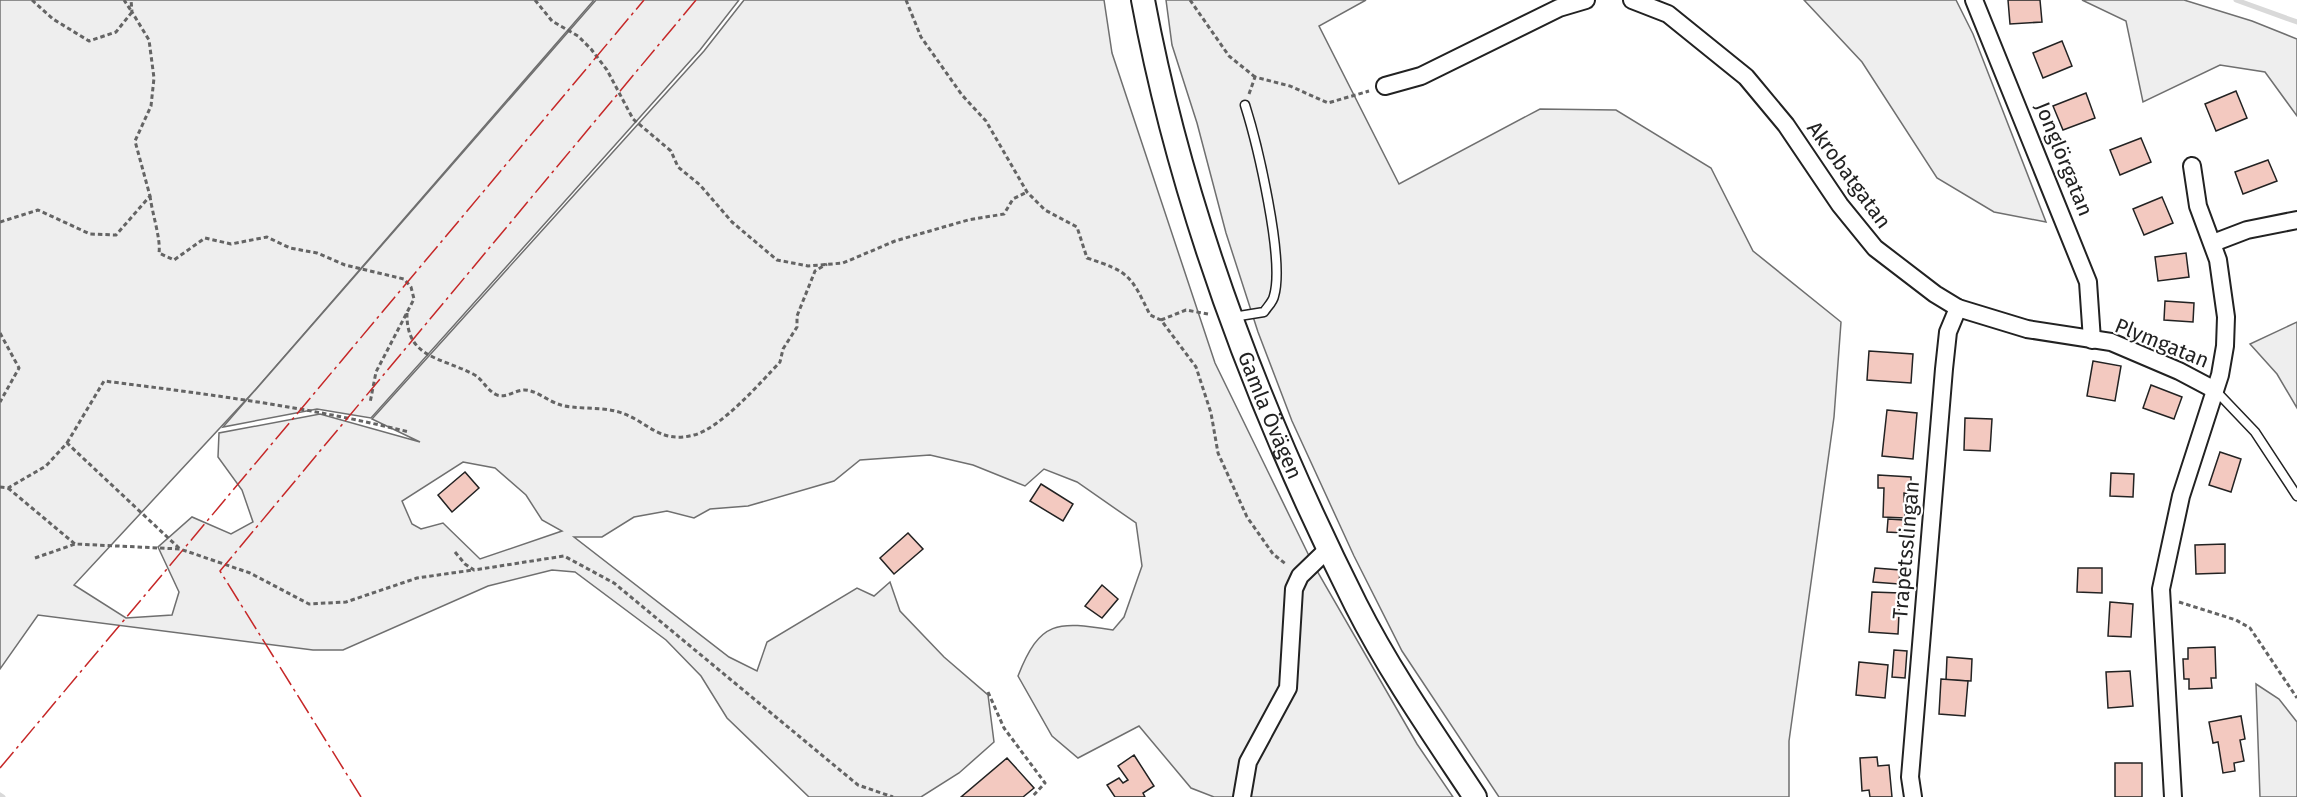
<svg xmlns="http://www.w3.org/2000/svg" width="2297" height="797" font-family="'Fira Sans',sans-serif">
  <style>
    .green { fill: #eee; stroke: #6f6f6f; stroke-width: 1.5; fill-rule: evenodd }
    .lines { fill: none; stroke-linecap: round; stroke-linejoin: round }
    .stream { stroke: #d9d9d9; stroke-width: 5 }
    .building { fill: #f3c9c0; stroke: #222; stroke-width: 1.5 }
    .lane-casing { stroke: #222; stroke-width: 11 }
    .street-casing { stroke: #222; stroke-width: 20 }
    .secondary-casing { stroke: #222; stroke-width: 26 }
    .path { stroke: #646464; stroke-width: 3; stroke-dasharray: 4.5 3; stroke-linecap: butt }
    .lane { stroke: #fff; stroke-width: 8 }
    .street { stroke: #fff; stroke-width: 16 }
    .secondary { stroke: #fff; stroke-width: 22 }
    .power { stroke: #c62828; stroke-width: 1.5; stroke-dasharray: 21 4.5 3 4.5; stroke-linecap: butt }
    .labels { text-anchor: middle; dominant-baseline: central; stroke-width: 4.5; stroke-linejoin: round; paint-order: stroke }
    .street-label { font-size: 21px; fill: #222; stroke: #fff }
  </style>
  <rect width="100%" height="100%" fill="#fff"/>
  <g class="green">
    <path d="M0 0H594L257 388 74 585 126 618 172 615 179 592 158 547 192 517 231 534 253 522 242 490 218 457 219 433 320 414 420 442 372 419 704 51 744 0H1104L1112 53 1215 363 1313 564 1417 744 1453 797H1214L1191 788 1139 726 1078 758 1052 736 1018 676C1040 620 1057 621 1113 630L1124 617 1142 566 1136 523 1077 482 1044 469 1025 486 973 465 930 455 860 460 834 481 748 506 710 509 694 518 667 511 634 517 602 537H574L729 657 757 671 767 642 857 588 874 596 890 582 900 611 944 657 988 695 994 742 959 773 921 797H809L727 718 701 676 666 640 575 572 552 570 488 586 343 650H313L38 615 0 669ZM463 462 495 468 526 495 542 520 562 531 480 559 443 523 421 529 412 524 402 501Z"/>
    <polygon points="596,0 739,0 700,50 371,418 317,409 223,427"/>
    <polygon points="1166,0 1366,0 1319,26 1399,184 1540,109 1616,110 1711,168 1753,251 1841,322 1834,417 1789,741 1789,797 1499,797 1402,651 1354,556 1292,421 1258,332 1226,233 1197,123 1172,45"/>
    <polygon points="1804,0 1956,0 1973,34 2046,222 1994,212 1937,178 1862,62"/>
    <polygon points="2082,0 2184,0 2252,21 2297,39 2297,116 2265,72 2220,65 2143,102 2126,21"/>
    <polygon points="2297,322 2297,408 2277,374 2250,344"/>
    <polygon points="2256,684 2279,699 2297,722 2297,797 2260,797"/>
  </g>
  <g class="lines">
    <g class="stream">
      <polyline points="2236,0 2297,22"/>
      <polyline points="0,795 3,797"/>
    </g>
  </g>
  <g class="building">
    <polygon points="2008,0 2040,0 2042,22 2010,24"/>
    <polygon points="2062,41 2072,66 2043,78 2033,53"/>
    <polygon points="2236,91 2247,118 2216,131 2205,104"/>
    <polygon points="2086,93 2095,118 2063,130 2053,106"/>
    <polygon points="2141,138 2151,162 2120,175 2110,150"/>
    <polygon points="2268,160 2277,181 2243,194 2235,172"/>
    <polygon points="2162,197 2173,223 2144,235 2133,209"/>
    <polygon points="2186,253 2189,277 2158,281 2155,257"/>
    <polygon points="2165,301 2194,303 2193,322 2164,320"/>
    <polygon points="1869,351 1913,354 1911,383 1867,380"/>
    <polygon points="2093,361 2121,366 2115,401 2087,396"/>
    <polygon points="2151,385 2182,397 2174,419 2143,408"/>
    <polygon points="1887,410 1917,413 1913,459 1882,456"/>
    <polygon points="1965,418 1992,419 1990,451 1964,450"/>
    <polygon points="2220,452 2241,459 2231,492 2209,485"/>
    <polygon points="465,472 479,488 452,512 438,495"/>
    <polygon points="2111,473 2134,474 2133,497 2110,496"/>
    <polygon points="1878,475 1911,477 1911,494 1904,493 1905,518 1883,517 1884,488 1878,488"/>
    <polygon points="1041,484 1073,504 1063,521 1030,501"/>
    <polygon points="1888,519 1904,520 1904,533 1887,532"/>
    <polygon points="908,533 923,549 894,574 880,558"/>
    <polygon points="2225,544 2225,573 2196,574 2195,545"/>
    <polygon points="1875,568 1900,570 1899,584 1873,582"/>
    <polygon points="2078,568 2102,568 2102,593 2077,592"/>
    <polygon points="1102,585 1118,599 1102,618 1085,606"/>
    <polygon points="1872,592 1900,593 1898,634 1869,632"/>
    <polygon points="2110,602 2133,604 2131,637 2108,636"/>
    <polygon points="2215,647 2216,678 2211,678 2212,688 2189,689 2189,679 2184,679 2183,659 2188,659 2188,648"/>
    <polygon points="1894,650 1907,651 1905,678 1892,677"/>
    <polygon points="1947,657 1972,659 1971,681 1946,680"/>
    <polygon points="1859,662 1888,665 1885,698 1856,695"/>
    <polygon points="2130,671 2133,706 2108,708 2106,672"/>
    <polygon points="1941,679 1968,681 1965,716 1939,714"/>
    <polygon points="2241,716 2245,739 2240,740 2244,761 2234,763 2235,771 2223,773 2218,742 2213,743 2209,722"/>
    <polygon points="1134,755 1154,786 1143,793 1145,797 1115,797 1107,785 1119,778 1123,783 1128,780 1118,766"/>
    <polygon points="1877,757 1878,766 1889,765 1892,797 1870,797 1869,790 1862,791 1860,758"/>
    <polygon points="1007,758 1034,788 1023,797 961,797"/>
    <rect x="2115" y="763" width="27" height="34"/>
  </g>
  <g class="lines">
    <defs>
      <g id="lane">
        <path d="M1233 317 1264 312C1267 307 1273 302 1274 296 1285 260 1257 143 1245 105"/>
        <polyline points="2214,389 2255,432 2297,496"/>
      </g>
      <g id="street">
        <polyline points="1632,0 1668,14 1746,77 1786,125 1840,205 1875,248 1935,294 1958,308 2027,329 2111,342 2179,371 2213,389"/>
        <polyline points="1974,0 2088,282 2092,340"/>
        <polyline points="1385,86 1421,76 1559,8 1586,0"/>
        <polyline points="2213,243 2247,230 2297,220"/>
        <polyline points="1242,797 1248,762 1288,688 1294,589 1300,576 1329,548"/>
        <polyline points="1913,797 1910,777 1944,369 1948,332 1958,308"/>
        <polyline points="2173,797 2161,589 2181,496 2220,375 2225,346 2226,317 2218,260 2198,206 2192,166"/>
      </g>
      <g id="secondary">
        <path id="s1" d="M1143 0C1182 210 1260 414 1356 605 1390 672 1434 735 1475 797"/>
      </g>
    </defs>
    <use href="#lane" class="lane-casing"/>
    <use href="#street" class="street-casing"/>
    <use href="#secondary" class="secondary-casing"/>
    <g class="path">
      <polyline points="32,0 53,19 89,41 116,32 132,12 124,0"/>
      <polyline points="535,0 552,21 578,36 591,49 607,70 633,119 671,151 678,167 700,185 732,222 777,260 808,266 843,263 895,241 968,220 1004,214 1013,199 1027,192"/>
      <path d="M906 0 921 37 962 95 986 121 1027 192 1045 210 1077 227 1087 258C1130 272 1131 276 1150 315L1161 320 1196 367 1211 413 1218 453 1247 517 1273 554 1287 565"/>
      <polyline points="1190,0 1229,56 1255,77"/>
      <polyline points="1249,94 1255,77 1290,86 1328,103 1369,91"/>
      <path d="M150 196C152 213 161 239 159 253L174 260 205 238 231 244 267 237 290 248 317 253 345 265 404 279 411 287 414 299 376 372 370 403"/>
      <polyline points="0,222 38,210 90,234 116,235 150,196 135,141 151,106 154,78 149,40 132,12 131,0"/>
      <path d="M407 313C406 358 440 357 473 374 483 379 486 390 497 395 506 398 514 391 523 390 535 389 549 402 561 405 574 409 598 407 615 411 646 418 657 445 694 435 721 428 761 382 780 362L783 349 797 327V316L815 271 827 264"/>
      <polyline points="1161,320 1186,310 1208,314"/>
      <polyline points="0,333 19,368 0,402"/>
      <path d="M67 443 104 381C207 394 309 407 409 432"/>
      <polyline points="0,487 8,488 46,466 67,443 180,549"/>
      <polyline points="8,488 75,544"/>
      <polyline points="455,552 465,564 474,570 564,556 614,583 858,785 893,797"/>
      <polyline points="35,558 75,544 180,549 250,573 309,604 346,602 417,578 473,570"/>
      <polyline points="2179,602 2236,620 2250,628 2297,698"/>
      <polyline points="988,692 1004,728 1045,783 1032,797"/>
    </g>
    <use href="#lane" class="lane"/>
    <use href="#street" class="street"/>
    <use href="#secondary" class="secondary"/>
    <g class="power">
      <polyline points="0,768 644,0"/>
      <polyline points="361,797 220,571 696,0"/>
    </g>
  </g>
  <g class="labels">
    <g class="street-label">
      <text transform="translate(2064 159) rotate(68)">Jonglörgatan</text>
      <text transform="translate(1849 175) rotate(54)">Akrobatgatan</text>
      <text transform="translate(2162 343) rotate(22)">Plymgatan</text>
      <text stroke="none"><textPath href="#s1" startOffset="435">Gamla Övägen</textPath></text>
      <text transform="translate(1906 550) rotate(-85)">Trapetsslingan</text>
    </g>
  </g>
</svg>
